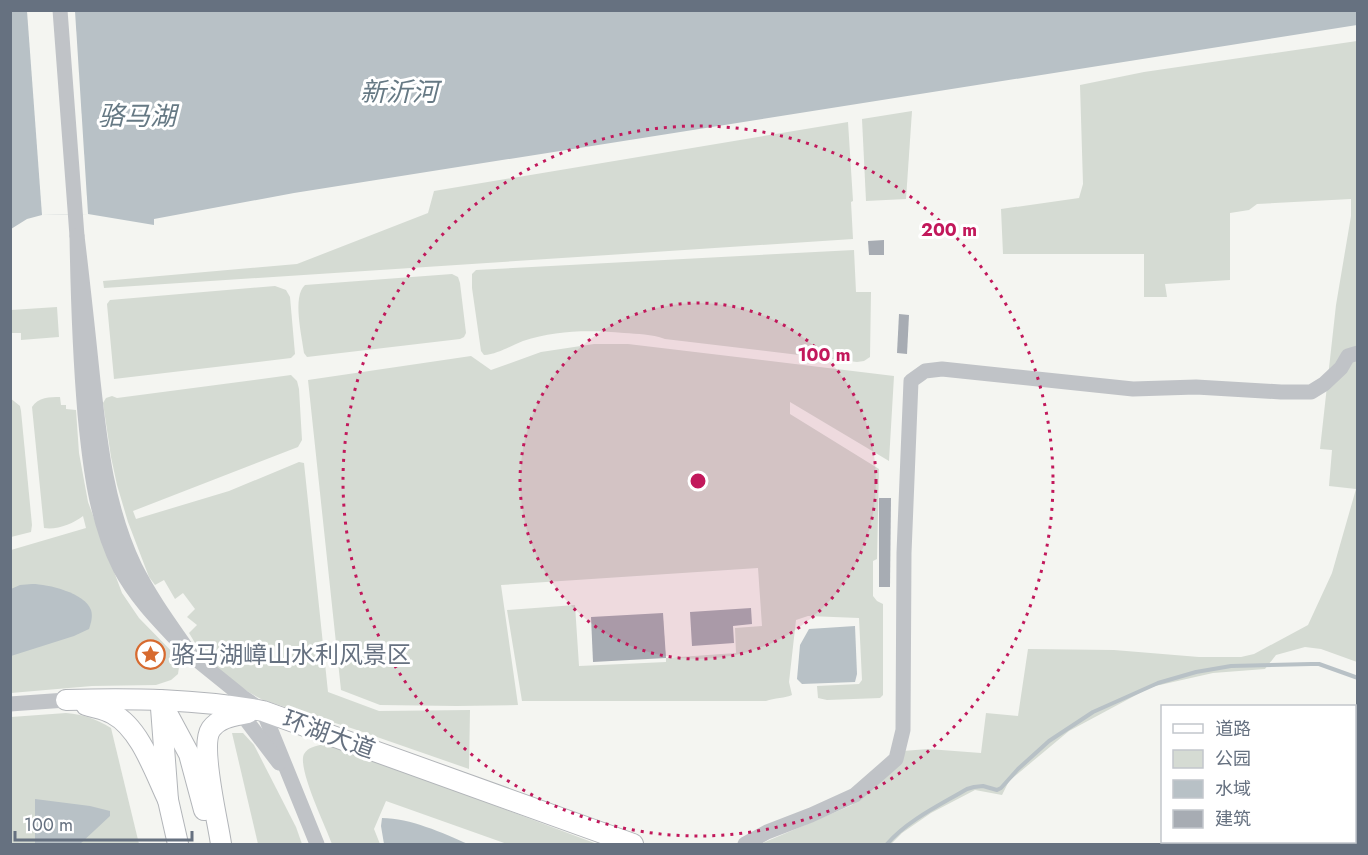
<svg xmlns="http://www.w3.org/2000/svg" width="1368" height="855" font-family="Jost,'Noto Sans SC',sans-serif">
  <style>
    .green { fill: #d5dbd3 }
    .water { fill: #b8c1c6 }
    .pier { fill: #f4f5f1 }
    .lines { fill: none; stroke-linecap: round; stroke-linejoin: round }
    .stream { stroke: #b8c1c6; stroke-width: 4 }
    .building { fill: #a7acb3 }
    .major-casing { stroke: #b2b5b9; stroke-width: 22 }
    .minor { stroke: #c0c3c7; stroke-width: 15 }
    .major { stroke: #fff; stroke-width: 20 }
    .ring { fill: none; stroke: #c2185b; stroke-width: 3; stroke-dasharray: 3 6 }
    .labels { text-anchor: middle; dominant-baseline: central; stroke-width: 6; stroke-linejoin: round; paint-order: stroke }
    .poi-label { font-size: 24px; fill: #667180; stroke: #fff; text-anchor: start }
    .street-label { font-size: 24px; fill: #667180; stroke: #fff }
    .water-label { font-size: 26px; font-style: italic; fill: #667984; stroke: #fff }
    .centre { fill: #c2185b; stroke: #fff; stroke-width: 3 }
    .ring-label { font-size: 18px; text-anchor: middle; font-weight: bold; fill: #c2185b; stroke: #fff; stroke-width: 6; stroke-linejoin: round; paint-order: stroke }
  </style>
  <rect width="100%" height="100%" fill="#f4f5f1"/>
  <g class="green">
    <polygon points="1357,41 1357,662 1321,649 1305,647 1276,655 1265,669 1213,673 1151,687 1069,731 1009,781 1002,795 975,790 931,813 902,833 891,844 760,844 852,805 900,762 903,751 928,749 981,753 986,713 1018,716 1028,649 1114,650 1199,657 1241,657 1254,654 1308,625 1332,573 1356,489 1329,486 1332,450 1320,449 1336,305 1351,216 1351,199 1257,204 1249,210 1230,213 1230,280 1165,284 1167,297 1144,297 1144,254 1003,254 1001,209 1079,198 1083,184 1080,85 1144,72"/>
    <polygon points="912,111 906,199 866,201 862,119"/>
    <polygon points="848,122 853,201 851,202 853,239 104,288 103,281 297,264 428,213 434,191"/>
    <path d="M854 250 856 292H871L870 357 864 361 857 362 665 339C651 334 638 334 624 333 590 330 556 330 523 341 510 346 498 354 484 355L481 351 472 288V274L476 270Z"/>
    <path d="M452 274 458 277 460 283 466 333 464 337 460 339 307 357 304 353C302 336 292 296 305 285Z"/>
    <polygon points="275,286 286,290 290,297 295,354 291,358 114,379 107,304 110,300"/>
    <polygon points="57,307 59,337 21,340 21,333 11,333 11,310"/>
    <path d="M594 344H628L894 376 889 461 790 402V414L879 469 877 559 873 561V596L877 601 883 604V695L880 698 827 700 818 698 817 686 859 684 862 680 859 618 808 616 796 620 789 682 792 695C786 698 774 698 766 701H522L507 610 575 605 579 666 666 662V658L736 653 735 628 762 626 758 568 501 585 518 705 457 706 380 705 341 690 308 380 471 356 491 370 541 352Z"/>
    <path d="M291 375 297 381 299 389 302 440 298 447 133 511 136 519 229 491 299 462 304 463 328 692 379 711 470 710 469 769 354 729 263 700C247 692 225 677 212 665 202 656 196 644 189 633L197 625 187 617 195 609 183 593 175 599 164 580 155 585 149 577 128 522 117 485 111 457 103 403 106 398 112 396 117 398Z"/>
    <path d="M60 397 61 405H66V409L76 410 79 453 88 502 122 593 139 618 180 660 178 674 171 680 156 685 92 686 11 693V550L86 528 83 516C73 524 57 530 44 528L32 407C38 397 50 397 60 397Z"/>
    <polygon points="10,398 20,406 21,411 32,525 31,532 11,537"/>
    <path d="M66 713C85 715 94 718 111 728L139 844H11V717Z"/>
    <polygon points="232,733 243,733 254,745 296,827 302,844 258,844"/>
    <path d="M324 744 334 745 597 844H507L386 801 374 829 380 844H332C326 827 297 768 304 754 308 747 316 746 324 744Z"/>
  </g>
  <g class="water">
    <polygon points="11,11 1357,11 1357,25 294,193 154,219 154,225 88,214 42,215 27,219 11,229"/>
    <path d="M32 584C48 584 85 593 91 610 93 616 91 623 89 629L74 636 11 656V589L20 585Z"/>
    <polygon points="855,626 857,674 855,682 802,684 797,679 800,645 809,629"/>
    <polygon points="35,799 90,806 110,811 110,816 80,844 35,844"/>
    <path d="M382 818C410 818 443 833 468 844H384L381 826Z"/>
  </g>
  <polygon class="pier" points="27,11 75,11 88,214 42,215"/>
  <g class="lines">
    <g class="stream">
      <polyline points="1358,309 1358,315"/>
      <polyline points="1354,770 1358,762"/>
      <path d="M887 844C908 820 940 805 967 789L974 787 983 786 997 790 1001 788 1018 769 1049 741 1093 712 1158 683 1196 672 1231 666 1311 664H1319L1358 678"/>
      <polyline points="1328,844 1329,842"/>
    </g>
  </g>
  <g class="building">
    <polygon points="884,240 884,255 869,255 868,241"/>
    <polygon points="899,314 909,315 907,354 897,353"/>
    <polygon points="879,498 891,498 890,587 879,587"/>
    <polygon points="751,608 752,624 733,626 734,643 692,646 690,612"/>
    <polygon points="663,613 666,658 593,662 591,617"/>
  </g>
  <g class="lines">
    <defs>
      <g id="major">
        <path d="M66 700C132 698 198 699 263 711L633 844"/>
        <polyline points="160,700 189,754 204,810"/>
        <path d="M86 705C95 708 105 709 113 714 140 728 155 773 168 800"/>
        <polyline points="161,708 168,800 178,844"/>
        <path d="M221 844C218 821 199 746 211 729 220 717 234 716 248 713"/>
      </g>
    </defs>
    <use href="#major" class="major-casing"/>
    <g class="minor">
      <polyline points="60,10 77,236"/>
      <path d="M77 236C83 285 88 333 93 381 100 445 107 509 135 567 151 599 172 627 192 656 166 628 138 602 120 568 96 520 90 466 85 414 80 355 78 296 77 236Z"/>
      <polyline points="192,656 244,698 263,711 317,844"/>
      <polyline points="10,704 66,700"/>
      <polyline points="237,708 279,763"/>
      <polyline points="745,844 767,832 811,815 855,795 896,759 903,730 904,553 911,381 925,371 942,369 1133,389 1196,387 1281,392 1311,392 1324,384 1341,368 1348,356 1358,353"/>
    </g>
    <use href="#major" class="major"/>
  </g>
  <circle cx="698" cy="481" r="178" fill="#c2185b" fill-opacity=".12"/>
  <g class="ring">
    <circle cx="698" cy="481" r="178"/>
    <circle cx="698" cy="481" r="355"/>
  </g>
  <defs>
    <symbol id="sight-ring" viewBox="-11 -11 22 22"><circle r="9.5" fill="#fff" stroke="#d76a2f" stroke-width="1.5"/><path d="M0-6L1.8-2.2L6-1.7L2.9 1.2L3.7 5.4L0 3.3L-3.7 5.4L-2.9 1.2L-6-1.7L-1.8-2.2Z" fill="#d76a2f"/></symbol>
  </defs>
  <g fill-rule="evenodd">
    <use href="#sight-ring" x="134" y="638" width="33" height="33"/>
  </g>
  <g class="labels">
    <g class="poi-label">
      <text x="171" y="654">骆马湖嶂山水利风景区</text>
    </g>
    <g class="street-label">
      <text transform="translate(329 734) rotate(20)">环湖大道</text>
    </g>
    <g class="water-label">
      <text x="399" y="92">新沂河</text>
      <text x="137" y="116">骆马湖</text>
    </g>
  </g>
  <circle cx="698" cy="481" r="9" class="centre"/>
  <g class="ring-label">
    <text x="949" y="236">200 m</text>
    <text x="824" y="361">100 m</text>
  </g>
  <rect width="1368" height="855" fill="none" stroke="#667180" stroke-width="24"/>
  <rect x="1161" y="705" width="195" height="138" fill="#ffffff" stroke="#c2c6cc" stroke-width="1.5"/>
  <rect x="1173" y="724" width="30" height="9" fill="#ffffff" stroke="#c2c6cc" stroke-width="1.5"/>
  <text x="1215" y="735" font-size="18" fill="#667180">道路</text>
  <rect x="1173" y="750" width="30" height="18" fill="#d5dbd3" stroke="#c2c6cc" stroke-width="1.5"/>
  <text x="1215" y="765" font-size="18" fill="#667180">公园</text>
  <rect x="1173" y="780" width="30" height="18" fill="#b8c1c6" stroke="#c2c6cc" stroke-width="1.5"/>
  <text x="1215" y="795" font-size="18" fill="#667180">水域</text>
  <rect x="1173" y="810" width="30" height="18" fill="#a7acb3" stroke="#c2c6cc" stroke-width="1.5"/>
  <text x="1215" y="825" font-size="18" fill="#667180">建筑</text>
  <path d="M15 831v9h177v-9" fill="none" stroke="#667180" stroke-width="3"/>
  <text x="24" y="831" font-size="18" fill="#667180" stroke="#ffffff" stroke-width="4.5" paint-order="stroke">100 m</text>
</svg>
